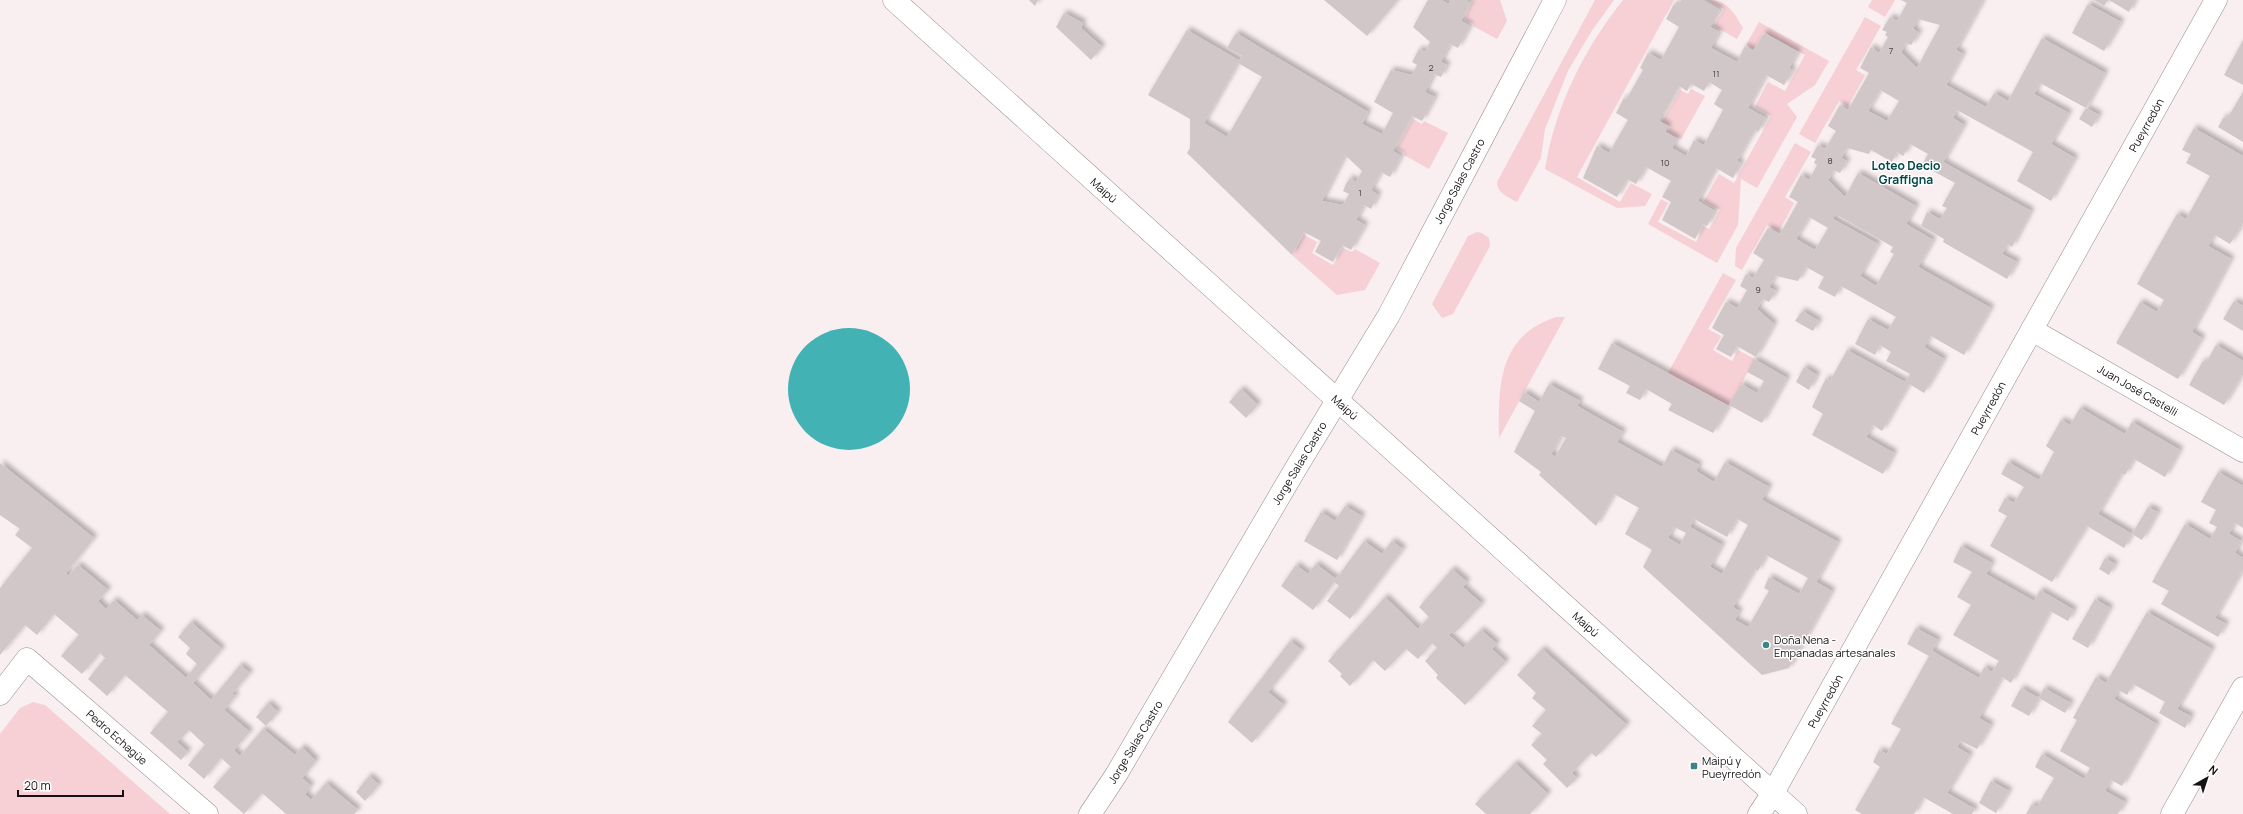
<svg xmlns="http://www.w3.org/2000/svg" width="2243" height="814" font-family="Manrope,sans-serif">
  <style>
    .green { fill: #f6d0d5 }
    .water { fill: #42b2b4 }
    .building { fill: #d1c7c8; fill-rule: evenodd; filter: url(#shadow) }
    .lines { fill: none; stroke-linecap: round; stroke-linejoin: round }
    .street-casing { stroke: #968c8d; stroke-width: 23 }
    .street { stroke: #fff; stroke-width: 22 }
    .poi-dot { fill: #3c8486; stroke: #fff; stroke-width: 1.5 }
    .labels { text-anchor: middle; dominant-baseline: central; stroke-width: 3; stroke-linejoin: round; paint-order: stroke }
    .number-label { font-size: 9px; fill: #453f40 }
    .street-label { font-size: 11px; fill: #161213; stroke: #fff }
    .poi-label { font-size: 11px; fill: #161213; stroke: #fff; text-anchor: start }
    .neighbourhood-label { font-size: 12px; font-weight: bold; fill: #034748; stroke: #fff }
  </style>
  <defs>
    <filter id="shadow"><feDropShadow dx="3.5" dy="-3.5" stdDeviation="2" flood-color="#0004"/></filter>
  </defs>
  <rect width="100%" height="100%" fill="#f9eef0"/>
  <g class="green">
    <polygon points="1473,0 1500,0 1507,21 1497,39 1473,26 1474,24 1465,19"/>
    <path d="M1595 0H1614L1591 32 1568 71 1545 129 1541 158 1517 202C1508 197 1497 193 1497 182Z"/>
    <path d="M1623 0H1674L1577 177 1620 202 1631 183 1652 194 1645 206 1617 208 1545 169C1555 107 1584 49 1623 0Z"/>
    <path d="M1708 0C1728 0 1734 13 1743 28L1737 39 1714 26 1724 9Z"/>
    <polygon points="1872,0 1895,0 1885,17 1868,7"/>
    <polygon points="1865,17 1881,26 1856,70 1865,75 1848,106 1839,101 1815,143 1799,134"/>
    <polygon points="1759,22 1829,61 1815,85 1787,104 1797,117 1757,188 1741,179 1738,225 1717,263 1648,224 1661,199 1668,203 1658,222 1696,242 1704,226 1709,229 1720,210 1704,201 1719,174 1734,183 1771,116 1755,107 1768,82 1785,91 1805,55 1764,32 1754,49 1746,45"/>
    <polygon points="1691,89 1705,96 1681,139 1668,132 1671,127 1662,122 1680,90 1688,94"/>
    <polygon points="1413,119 1422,124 1424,121 1448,133 1429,169 1404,155 1405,153 1397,148"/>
    <polygon points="1795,143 1811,152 1785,197 1794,203 1779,231 1767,225 1742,270 1735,266 1736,248"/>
    <polygon points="1477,232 1482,233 1489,238 1490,246 1453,314 1442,318 1432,304 1468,236"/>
    <polygon points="1304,235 1317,242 1312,253 1333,265 1343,248 1352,252 1355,249 1380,263 1365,290 1337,295 1292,255"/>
    <polygon points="1723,273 1736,280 1708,329 1721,336 1713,350 1732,361 1738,350 1755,359 1729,406 1668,373"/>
    <path d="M1556 317H1565L1499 438C1498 386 1498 336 1556 317Z"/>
    <polygon points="33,702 45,705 170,814 0,814 0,734 20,708"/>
  </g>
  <circle class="water" cx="849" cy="389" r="61"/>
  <g class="building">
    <polygon points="1029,0 1038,0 1035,6"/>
    <polygon points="1324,0 1398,0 1367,36"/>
    <path d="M1428 0H1441L1449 4 1451 0H1466L1470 3 1461 21 1470 26 1458 48 1450 44 1441 62 1447 65 1441 77 1434 74 1425 92 1435 97 1422 121 1412 116 1393 151 1401 156 1390 177 1381 172 1371 190 1378 195 1371 209 1364 205 1356 220 1365 225 1351 250 1342 245 1333 262 1315 252 1321 241 1304 232 1292 255 1187 153 1190 148V119L1148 95 1187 30 1240 61 1242 56 1227 48 1236 33 1368 112 1362 124 1382 134 1393 113 1374 102 1391 70 1412 75 1417 65 1412 62 1419 49 1425 52 1430 42 1413 27ZM1238 63 1262 77 1227 137 1204 123ZM1345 155 1362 171 1356 182 1350 178 1346 184 1343 191 1349 194 1343 205 1322 201Z"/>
    <path d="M1681 0H1703L1720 10 1710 27 1719 32 1711 48 1737 62 1745 46 1753 51 1764 33 1798 52 1789 68 1793 70 1784 85 1766 75 1748 108 1766 118 1758 132 1755 130 1745 146 1737 161 1741 163 1733 178 1716 168 1698 201 1715 211 1707 226 1703 224 1695 239 1662 220 1671 202 1662 197 1671 181 1646 167 1636 184 1627 179 1617 197 1583 178 1597 146 1609 153 1628 120 1616 113 1624 98 1626 100 1643 70 1640 68 1648 53 1661 60 1679 27 1666 19 1674 4 1678 6ZM1709 82 1722 90 1714 104 1723 110 1704 145 1694 140 1686 156 1672 148 1677 139 1665 132 1668 126 1659 121 1679 86 1687 91 1691 84 1704 91Z"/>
    <path d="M1901 0H1983L1956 50 1963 54 1946 85 1986 107 1994 93 2008 101 2042 38 2105 73 2086 108 2040 83 2034 94 2069 113 2051 144 2075 158 2051 201 2017 181 2033 152 1957 110 1953 118 1964 125 1943 162 2031 211 2012 247 2008 244 2002 254 2017 262 2007 279 1943 242 1944 239 1921 226 1927 212 1940 219 1947 208 1942 206 1955 183 1922 165 1928 154 1910 144 1903 156 1897 152 1892 162 1871 150 1869 154 1847 148 1841 158 1847 161 1840 173 1834 170 1828 180 1845 197 1858 173 1916 206 1906 224 1933 240 1918 267 1991 308 1964 355 1931 336 1924 347 1944 359 1924 393 1909 384 1882 431 1873 425 1866 437 1894 453 1883 474 1812 435 1823 414 1812 407 1826 378 1830 381 1847 350 1905 382 1910 374 1886 361 1891 352 1880 345 1875 355 1855 344 1868 319 1888 330 1896 317 1841 286 1835 297 1818 288 1824 277 1806 267 1798 281 1776 276 1769 287 1776 291 1769 302 1763 299 1757 309 1774 324 1756 357 1737 346 1731 357 1716 349 1724 335 1712 328 1726 302 1737 308 1747 290 1740 286 1746 274 1753 278 1764 260 1753 253 1768 228 1780 234 1798 202 1789 197 1801 175 1809 180 1817 165 1814 163 1816 159 1811 157 1818 145 1825 149 1836 131 1828 126 1840 105 1848 110 1869 73 1860 68 1871 47 1879 53 1888 37 1885 35 1887 32 1882 30 1890 17 1897 21 1907 3ZM1918 19 1940 25 1917 68 1901 52 1906 43 1911 45 1919 33 1913 29ZM1880 90 1899 101 1887 121 1868 111ZM1835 214 1893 247 1890 252 1894 254 1876 286 1860 276 1878 244 1833 219ZM1809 217 1828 228 1815 250 1796 239Z"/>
    <polygon points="2094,0 2108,0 2104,6"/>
    <polygon points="2109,0 2135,0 2129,12"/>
    <polygon points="2088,4 2121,22 2104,51 2072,33"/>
    <polygon points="1064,13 1083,23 1081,28 1102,47 1091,60 1056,27"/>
    <polygon points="2243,40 2243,85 2224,75"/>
    <polygon points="2243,92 2243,142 2218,127 2224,117 2227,119"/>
    <polygon points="2086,108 2099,115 2092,127 2079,119"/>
    <polygon points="2194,128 2243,156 2243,223 2230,244 2215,235 2208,246 2231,259 2192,332 2202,338 2178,379 2116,343 2140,302 2157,312 2164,300 2137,284 2177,214 2186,219 2210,176 2186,163 2191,154 2182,150"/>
    <polygon points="2234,301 2243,306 2243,331 2223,319"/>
    <polygon points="1802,311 1819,321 1813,331 1795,321"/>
    <polygon points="1612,343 1729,406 1713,433 1668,410 1672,404 1646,389 1640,400 1626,393 1630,386 1598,369"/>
    <polygon points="2216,345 2243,361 2243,376 2242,375 2224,405 2189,385 2203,361 2206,363"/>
    <polygon points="1754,359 1787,378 1762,423 1729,405 1741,384 1757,393 1764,381 1747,372"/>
    <polygon points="1804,367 1817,375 1809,390 1796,382"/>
    <path d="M1549 384 1580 401 1577 406 1623 432 1617 442 1662 467 1671 450 1699 465 1696 471 1714 482 1725 462 1769 487 1762 500 1838 542 1816 582 1832 591 1789 668 1762 675 1643 567 1652 550 1625 534 1639 508 1614 494 1596 526 1539 475 1541 472 1514 452 1535 411 1519 401 1524 392 1539 402ZM1561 436 1566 438 1555 457 1551 454ZM1694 519 1727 537 1737 519 1748 525 1722 574 1710 567 1722 545 1690 527ZM1674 527 1686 533 1680 545 1668 538ZM1766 555 1808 578 1799 594 1769 577 1764 588 1769 591 1748 627 1735 620 1739 611 1733 607 1755 569 1758 571Z"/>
    <polygon points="1241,389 1258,405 1246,418 1229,402"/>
    <polygon points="2080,408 2125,434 2132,422 2180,450 2165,477 2134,459 2125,475 2122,473 2098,514 2132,534 2124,548 2087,526 2052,582 1990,546 2007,516 1998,511 2005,498 2014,503 2024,487 2001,474 2008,462 2039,480 2054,452 2046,446 2053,434 2061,420 2070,425"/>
    <polygon points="0,463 94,538 66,573 68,576 78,565 108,590 98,601 106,609 114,600 137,620 142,615 161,631 149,645 186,678 197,664 186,654 190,648 178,637 191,622 222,649 193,683 211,700 240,665 250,673 232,694 236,696 224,710 250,732 234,750 240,756 263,729 295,755 302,747 316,761 302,778 311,786 305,794 311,800 326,783 358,810 354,814 286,814 262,793 244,814 213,787 231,767 221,758 204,779 188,765 205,745 189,730 177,742 188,752 181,760 150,733 168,712 125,675 107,696 88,679 105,658 100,653 82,674 61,656 79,635 54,614 37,635 25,625 0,655 0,588 32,548 15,535 20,529 0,515"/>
    <polygon points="2218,472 2243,486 2243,528 2235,523 2229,534 2241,541 2235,553 2243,558 2243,569 2215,618 2226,624 2218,637 2161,604 2169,591 2152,582 2185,524 2210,539 2217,527 2209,523 2216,510 2201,502"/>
    <polygon points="1345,506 1362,516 1337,560 1304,541 1321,512 1335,521"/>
    <polygon points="2148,507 2158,512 2142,540 2132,534"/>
    <polygon points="1364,541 1382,554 1392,541 1403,549 1350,619 1327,601 1339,586 1334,582 1313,610 1281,586 1296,565 1308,574 1316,564 1336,579"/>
    <polygon points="1961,546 1992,563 1986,574 2034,601 2040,590 2074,610 2068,621 2050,611 2011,683 2002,677 1979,718 1991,725 1977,749 1961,741 1957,747 1970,755 1947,793 1975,809 1972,814 1953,814 1923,797 1914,814 1862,814 1855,810 1880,767 1873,762 1879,750 1887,754 1901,729 1891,724 1929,656 1907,644 1916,628 1938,640 1932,651 1979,678 1984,667 1992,672 1999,661 1953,635 1971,605 1957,597 1972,572 1953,562"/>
    <polygon points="2105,558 2115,564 2109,575 2099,569"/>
    <polygon points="1452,569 1467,582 1463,587 1482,604 1454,634 1452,632 1449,635 1463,648 1481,630 1497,644 1492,649 1506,662 1465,705 1436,678 1438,675 1425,661 1437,648 1432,643 1418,659 1406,649 1385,671 1373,660 1350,686 1340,676 1342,674 1328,661 1385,597 1418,629 1429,617 1419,607"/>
    <polygon points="2095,599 2110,608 2088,648 2072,639"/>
    <polygon points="2147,612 2212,649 2177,709 2191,716 2185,728 2159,713 2165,702 2133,684 2127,695 2119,690 2114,699 2157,724 2122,786 2111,780 2105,791 2125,802 2118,814 2026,814 2032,804 2037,807 2054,778 2035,767 2042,754 2084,779 2090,768 2060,751 2077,720 2073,718 2096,677 2106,683"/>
    <polygon points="1290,641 1302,650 1268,692 1284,705 1252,743 1228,722"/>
    <polygon points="1542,649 1627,725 1596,757 1591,753 1572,773 1577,778 1567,788 1543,764 1547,760 1531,745 1542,734 1532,726 1546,710 1532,698 1536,693 1517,675"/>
    <polygon points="2021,688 2039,698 2029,716 2011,706"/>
    <polygon points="2044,688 2071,703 2065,713 2039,698"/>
    <polygon points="268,703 278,712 266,726 256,717"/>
    <polygon points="1515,763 1548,794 1530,814 1486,814 1475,804"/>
    <polygon points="369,776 379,785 365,801 356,792"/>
    <polygon points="1991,781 2009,791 1996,813 1979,803"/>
  </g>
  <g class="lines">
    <defs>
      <g id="street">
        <polyline points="894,0 1796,814"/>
        <polyline points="2032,330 2243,451"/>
        <polyline points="0,694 27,659 207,814"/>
        <polyline points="1090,814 1116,775 1296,468 1389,315 1555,0"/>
        <polyline points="1759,814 1773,793 2216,0"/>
        <polyline points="2172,814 2243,688"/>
      </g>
    </defs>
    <use href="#street" class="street-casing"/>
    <use href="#street" class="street"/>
  </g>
  <g class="poi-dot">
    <circle cx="1766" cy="645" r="4"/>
    <rect x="1690" y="762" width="8" height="8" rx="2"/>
  </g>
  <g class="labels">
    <g class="number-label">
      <text x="1891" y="50">7</text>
      <text x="1431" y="67">2</text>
      <text x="1716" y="73">11</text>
      <text x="1830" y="160">8</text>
      <text x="1665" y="162">10</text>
      <text x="1360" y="192">1</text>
      <text x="1758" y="289">9</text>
    </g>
    <g class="street-label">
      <text transform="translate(2146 125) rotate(-61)">Pueyrredón</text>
      <text transform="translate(1459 181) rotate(-62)">Jorge Salas Castro</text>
      <text transform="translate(1104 190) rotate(42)">Maipú</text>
      <text transform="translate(2138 390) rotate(30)">Juan José Castelli</text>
      <text transform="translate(1345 407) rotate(42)">Maipú</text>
      <text transform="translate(1988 408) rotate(-61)">Pueyrredón</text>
      <text transform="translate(1299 463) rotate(-59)">Jorge Salas Castro</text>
      <text transform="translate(1586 624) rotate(42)">Maipú</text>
      <text transform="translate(1825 701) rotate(-61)">Pueyrredón</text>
      <text transform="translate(117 737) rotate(41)">Pedro Echagüe</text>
      <text transform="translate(1135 742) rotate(-59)">Jorge Salas Castro</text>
    </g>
    <g class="poi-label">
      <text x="1774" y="639">Doña Nena -<tspan x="1774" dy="13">Empanadas artesanales</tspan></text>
      <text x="1702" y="760">Maipú y<tspan x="1702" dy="13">Pueyrredón</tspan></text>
    </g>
    <g class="neighbourhood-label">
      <text x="1906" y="165">Loteo Decio<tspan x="1906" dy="14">Graffigna</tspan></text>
    </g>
  </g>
  <g transform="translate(2207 778) rotate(39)" stroke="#ffffff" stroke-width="3" paint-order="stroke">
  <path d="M0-3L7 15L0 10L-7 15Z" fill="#161213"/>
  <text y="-6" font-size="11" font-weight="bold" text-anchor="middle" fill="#161213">N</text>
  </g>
  <path d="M18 790v6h105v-6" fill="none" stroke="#161213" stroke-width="2"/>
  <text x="24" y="790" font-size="12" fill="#161213" stroke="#ffffff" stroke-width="3" paint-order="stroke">20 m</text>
</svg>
